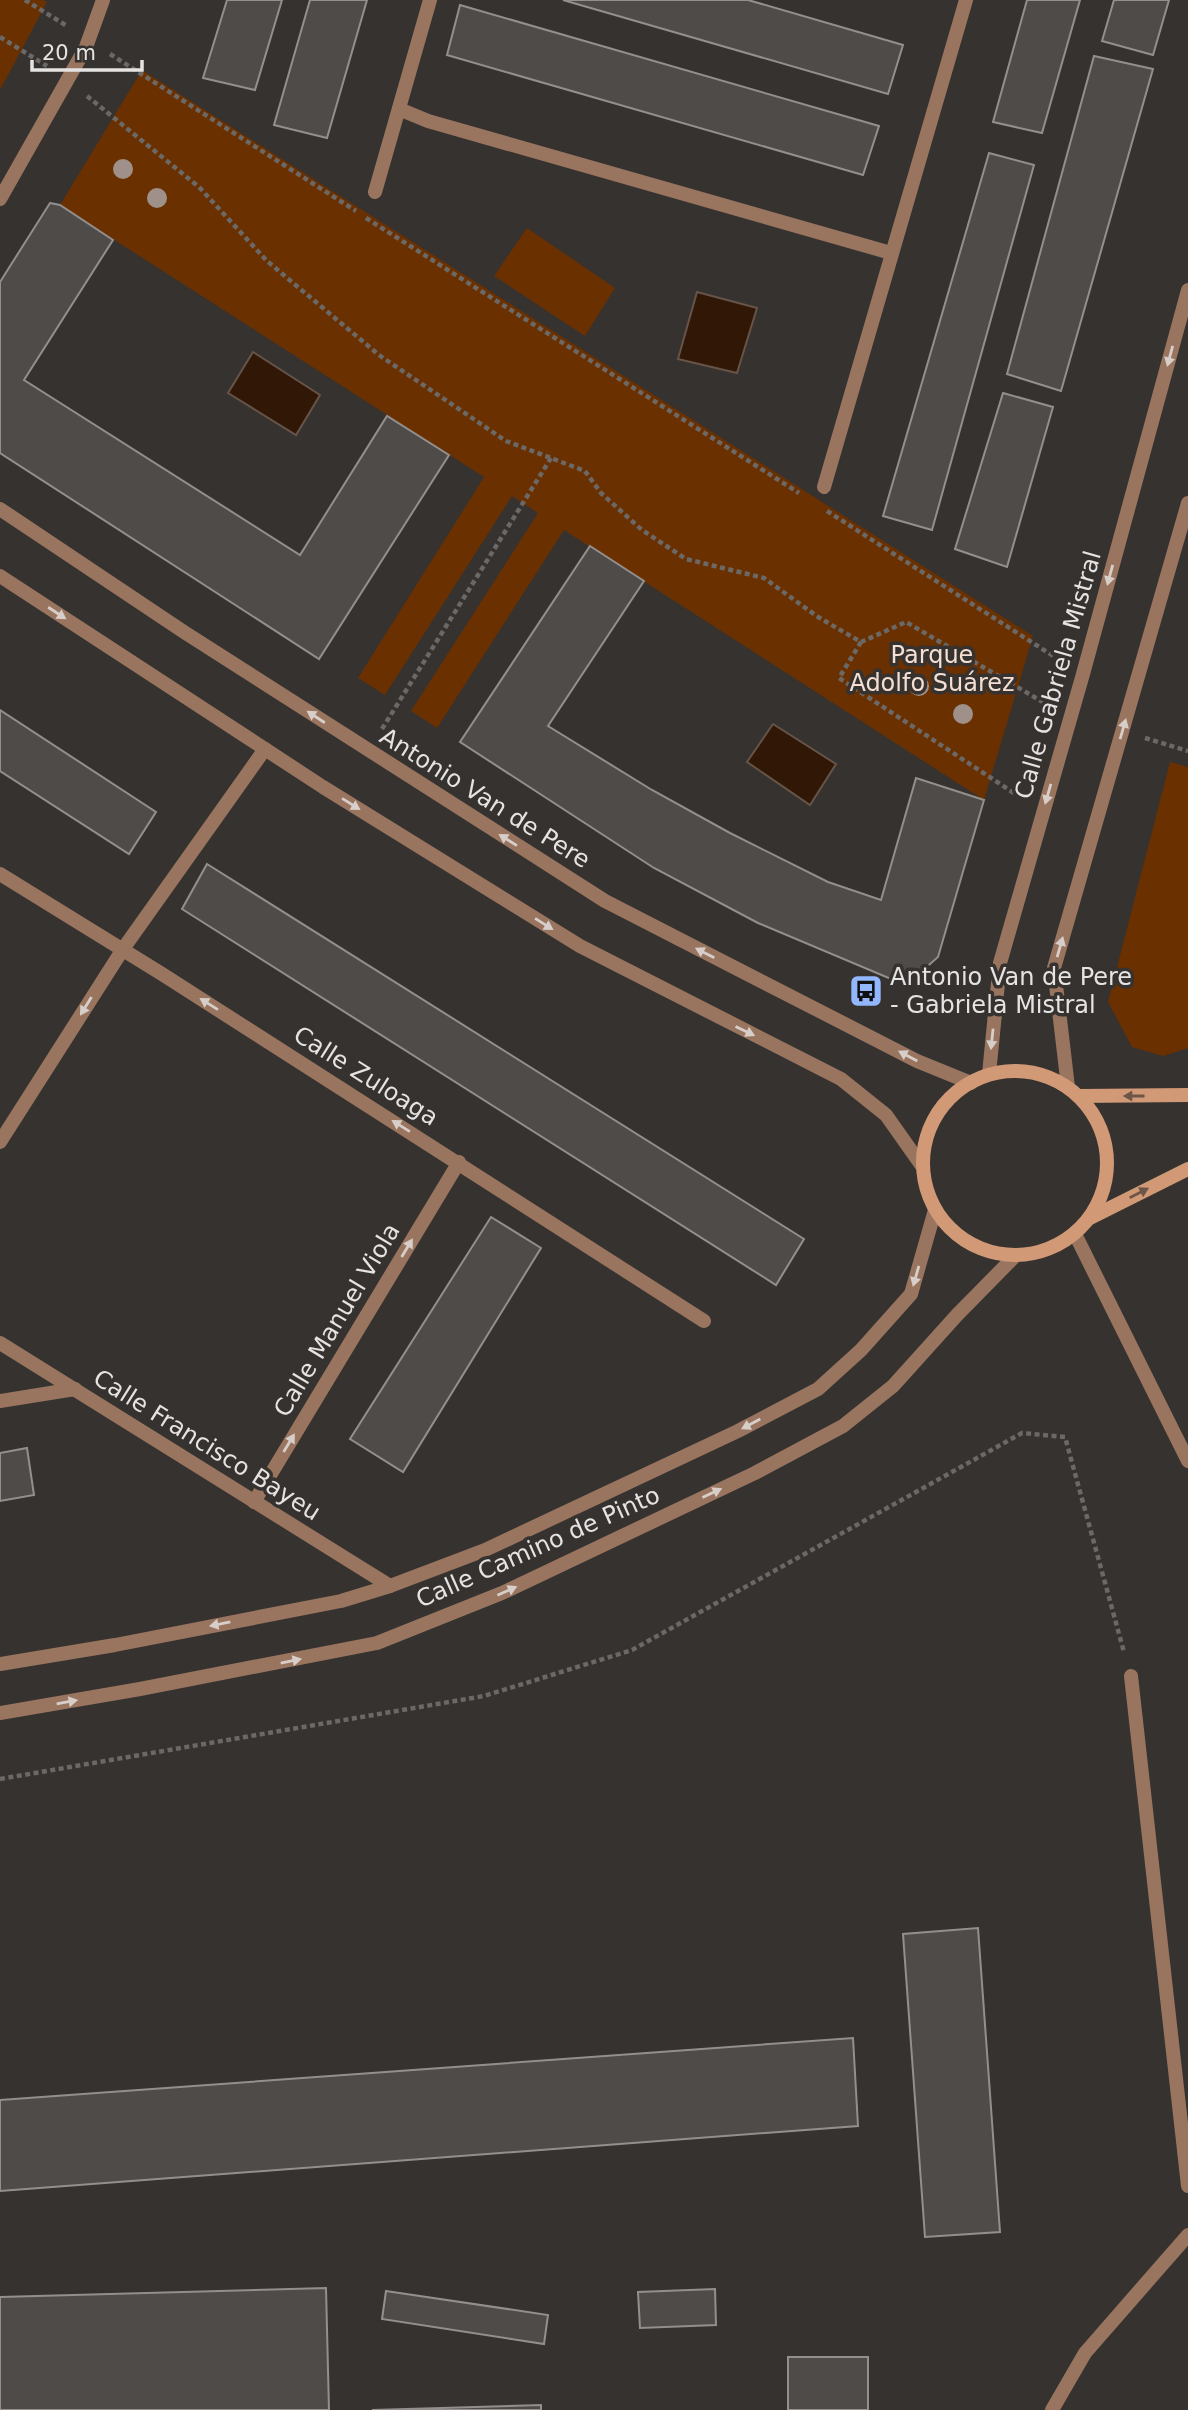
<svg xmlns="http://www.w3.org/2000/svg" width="1188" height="2410" font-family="'DejaVu Sans',sans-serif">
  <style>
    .green { fill: #6a3000 }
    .water { fill: #301706; stroke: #675448; stroke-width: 2 }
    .building { fill: #4f4b49; stroke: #938f8d; stroke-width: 2 }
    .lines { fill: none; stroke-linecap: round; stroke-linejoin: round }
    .path { stroke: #6b6866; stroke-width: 4.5; stroke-dasharray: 5 3.5; stroke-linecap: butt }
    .lane { stroke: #99755f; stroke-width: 14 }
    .street { stroke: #99755f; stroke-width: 14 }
    .secondary { stroke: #d29976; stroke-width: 14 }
    .tree { fill: #9f9189 }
    .oneway { fill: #d7cec9 }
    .oneway2 { fill: #6d5648 }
    .labels { text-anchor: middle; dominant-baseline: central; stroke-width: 7; stroke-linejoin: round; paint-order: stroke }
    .park-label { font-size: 24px; fill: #f5dfd2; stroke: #363230 }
    .street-label { font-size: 24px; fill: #e6e4e3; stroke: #363230 }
    .poi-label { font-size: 24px; fill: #e6e4e3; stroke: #363230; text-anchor: start }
  </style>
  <rect width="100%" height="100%" fill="#363230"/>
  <g class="green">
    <polygon points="0,0 43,0 47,2 0,90"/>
    <polygon points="142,70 1033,636 984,800 564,530 437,728 411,711 538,513 512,496 385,695 358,678 484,477 60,205"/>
    <polygon points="527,228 615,288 585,336 494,276"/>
    <polygon points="1170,762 1188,767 1188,1048 1163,1056 1132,1047 1108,1002"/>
  </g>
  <g class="water">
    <polygon points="697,292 757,308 737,373 678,359"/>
    <polygon points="253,352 320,395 296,435 228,393"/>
    <polygon points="773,724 836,764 810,805 747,762"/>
  </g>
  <g class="building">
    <polygon points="227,0 282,0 255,90 203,78"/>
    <polygon points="310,0 367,0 327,138 274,125"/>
    <polygon points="563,0 748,0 903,45 888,94"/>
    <polygon points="1027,0 1080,0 1042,133 993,122"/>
    <polygon points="1114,0 1169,0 1153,55 1102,41"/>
    <polygon points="460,5 879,126 863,175 447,55"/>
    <polygon points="1094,56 1153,69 1061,391 1007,374"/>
    <polygon points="989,153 1034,165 932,530 883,516"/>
    <polygon points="50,203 60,205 113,240 24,380 300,555 387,416 449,455 319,659 0,453 0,282"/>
    <polygon points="1003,393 1053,407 1007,567 955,549"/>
    <polygon points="590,546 644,581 548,726 652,790 730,833 828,882 881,900 916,778 984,800 938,957 921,972 908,978 891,979 758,923 654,868 460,742"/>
    <polygon points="0,710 156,812 129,854 0,771"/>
    <polygon points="207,864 804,1239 776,1285 182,909"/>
    <polygon points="491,1217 541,1248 403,1472 350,1439"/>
    <polygon points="27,1448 34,1495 0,1501 0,1453"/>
    <polygon points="978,1928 1000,2232 925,2237 903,1934"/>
    <polygon points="853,2038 858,2126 0,2191 0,2100"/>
    <polygon points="326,2288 329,2410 0,2410 0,2297"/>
    <polygon points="715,2289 716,2325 640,2328 638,2292"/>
    <polygon points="386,2291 548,2315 544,2344 382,2319"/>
    <rect x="788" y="2357" width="80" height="53"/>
    <polygon points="541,2405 541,2410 372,2410"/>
  </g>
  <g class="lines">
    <g class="path">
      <polyline points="25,0 67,26"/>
      <polyline points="0,37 47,66"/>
      <polyline points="110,54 356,211"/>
      <polyline points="87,96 199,187 267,261 379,355 506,441 585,471 601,493 642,530 686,559 764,578 818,617 861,642 906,622 1048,705"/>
      <polyline points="366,218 799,493"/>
      <polyline points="827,511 1061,661"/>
      <polyline points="861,642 839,678 1023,799"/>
      <polyline points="382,729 551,458"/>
      <polyline points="1145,738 1188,751"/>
      <polyline points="0,1779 484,1696 632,1650 1022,1433 1065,1437 1124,1652"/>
    </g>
    <g class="lane">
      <polyline points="1131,1676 1188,2186"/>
      <polyline points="1052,2410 1085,2353 1188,2235"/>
    </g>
    <g class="street">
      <polyline points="399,109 428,121 891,253"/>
      <polyline points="375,192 430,0"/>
      <polyline points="0,199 86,47 103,0"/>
      <polyline points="824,487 966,0"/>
      <polyline points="0,509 184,632 605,901 917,1061 971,1083"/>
      <polyline points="0,576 323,787 580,946 841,1079 886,1115 922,1166"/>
      <polyline points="0,874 162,974 704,1321"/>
      <polyline points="989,1074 1000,963 1083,674 1188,290"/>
      <polyline points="1068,1087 1054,968 1188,503"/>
      <polyline points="0,1142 123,949 265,749"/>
      <polyline points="1075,1234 1188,1461"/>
      <polyline points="0,1343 390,1586"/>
      <polyline points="0,1401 75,1389"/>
      <polyline points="254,1502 459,1162"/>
      <polyline points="0,1664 115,1645 341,1601 390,1586 485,1550 738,1431 818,1389 861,1350 911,1294 935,1210"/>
      <polyline points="0,1713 140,1689 377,1643 502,1593 755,1473 843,1426 893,1386 957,1315 1015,1256"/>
    </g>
    <g class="secondary">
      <circle cx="1015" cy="1163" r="92"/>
      <polyline points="1079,1096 1188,1095"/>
      <polyline points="1090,1218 1188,1169"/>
    </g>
  </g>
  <g class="tree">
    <circle cx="123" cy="169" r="10"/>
    <circle cx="157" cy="198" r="10"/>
    <circle cx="919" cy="686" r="10"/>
    <circle cx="963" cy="714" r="10"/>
  </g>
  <defs><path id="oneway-solid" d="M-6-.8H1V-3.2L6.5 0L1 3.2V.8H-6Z" transform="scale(1.75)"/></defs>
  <g class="oneway">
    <use href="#oneway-solid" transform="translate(1170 356) rotate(105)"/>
    <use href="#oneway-solid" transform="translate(1110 575) rotate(105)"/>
    <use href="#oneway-solid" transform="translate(57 613) rotate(33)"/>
    <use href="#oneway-solid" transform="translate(316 717) rotate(-147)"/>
    <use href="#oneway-solid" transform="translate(1123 729) rotate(-74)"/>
    <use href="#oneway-solid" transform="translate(1048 794) rotate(106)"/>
    <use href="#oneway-solid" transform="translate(351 804) rotate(32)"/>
    <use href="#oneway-solid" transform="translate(508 840) rotate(-148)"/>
    <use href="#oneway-solid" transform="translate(544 924) rotate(32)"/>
    <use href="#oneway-solid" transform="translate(1060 947) rotate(-74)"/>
    <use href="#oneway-solid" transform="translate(705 953) rotate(-153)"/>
    <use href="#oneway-solid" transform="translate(209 1004) rotate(-148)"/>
    <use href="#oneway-solid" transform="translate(86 1006) rotate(122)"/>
    <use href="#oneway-solid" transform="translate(745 1031) rotate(26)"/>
    <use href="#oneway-solid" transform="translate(992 1039) rotate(96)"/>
    <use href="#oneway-solid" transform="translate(908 1056) rotate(-152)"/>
    <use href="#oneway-solid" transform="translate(401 1126) rotate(-148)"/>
    <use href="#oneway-solid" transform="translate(407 1248) rotate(-59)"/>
    <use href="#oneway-solid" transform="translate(916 1276) rotate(106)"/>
    <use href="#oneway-solid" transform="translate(751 1424) rotate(152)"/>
    <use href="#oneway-solid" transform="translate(289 1443) rotate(-59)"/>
    <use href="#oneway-solid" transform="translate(712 1493) rotate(-25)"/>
    <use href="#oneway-solid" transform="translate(507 1591) rotate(-24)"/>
    <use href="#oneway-solid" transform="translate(220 1624) rotate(169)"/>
    <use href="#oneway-solid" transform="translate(291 1661) rotate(-11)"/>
    <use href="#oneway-solid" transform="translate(67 1702) rotate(-10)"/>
  </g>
  <g class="oneway2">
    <use href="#oneway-solid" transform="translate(1134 1096) rotate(180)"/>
    <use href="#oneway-solid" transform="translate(1139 1193) rotate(-27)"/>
  </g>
  <defs>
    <symbol id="bus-square" viewBox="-11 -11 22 22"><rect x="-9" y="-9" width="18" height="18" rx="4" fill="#92b7fd" stroke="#363230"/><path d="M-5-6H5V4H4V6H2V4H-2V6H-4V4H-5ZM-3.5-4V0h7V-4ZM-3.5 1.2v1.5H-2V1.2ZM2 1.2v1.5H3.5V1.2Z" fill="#111"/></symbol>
  </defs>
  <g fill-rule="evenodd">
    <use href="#bus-square" x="847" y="972" width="38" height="38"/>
  </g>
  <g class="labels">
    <g class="park-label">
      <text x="932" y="655">Parque<tspan x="932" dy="28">Adolfo Suárez</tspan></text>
    </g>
    <g class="street-label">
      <text transform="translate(1058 675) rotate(-74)">Calle Gabriela Mistral</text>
      <text transform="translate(485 798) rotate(32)">Antonio Van de Pere</text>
      <text transform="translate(366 1076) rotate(32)">Calle Zuloaga</text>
      <text transform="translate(337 1320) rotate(-59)">Calle Manuel Viola</text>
      <text transform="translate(207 1445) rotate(32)">Calle Francisco Bayeu</text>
      <text transform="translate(538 1547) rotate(-24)">Calle Camino de Pinto</text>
    </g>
    <g class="poi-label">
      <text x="890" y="977">Antonio Van de Pere<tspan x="890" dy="28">- Gabriela Mistral</tspan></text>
    </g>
  </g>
  <path d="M32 60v10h110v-10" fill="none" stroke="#e6e4e3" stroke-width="3.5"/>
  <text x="42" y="60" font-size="21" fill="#e6e4e3" stroke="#363230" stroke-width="5" paint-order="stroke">20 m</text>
</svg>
